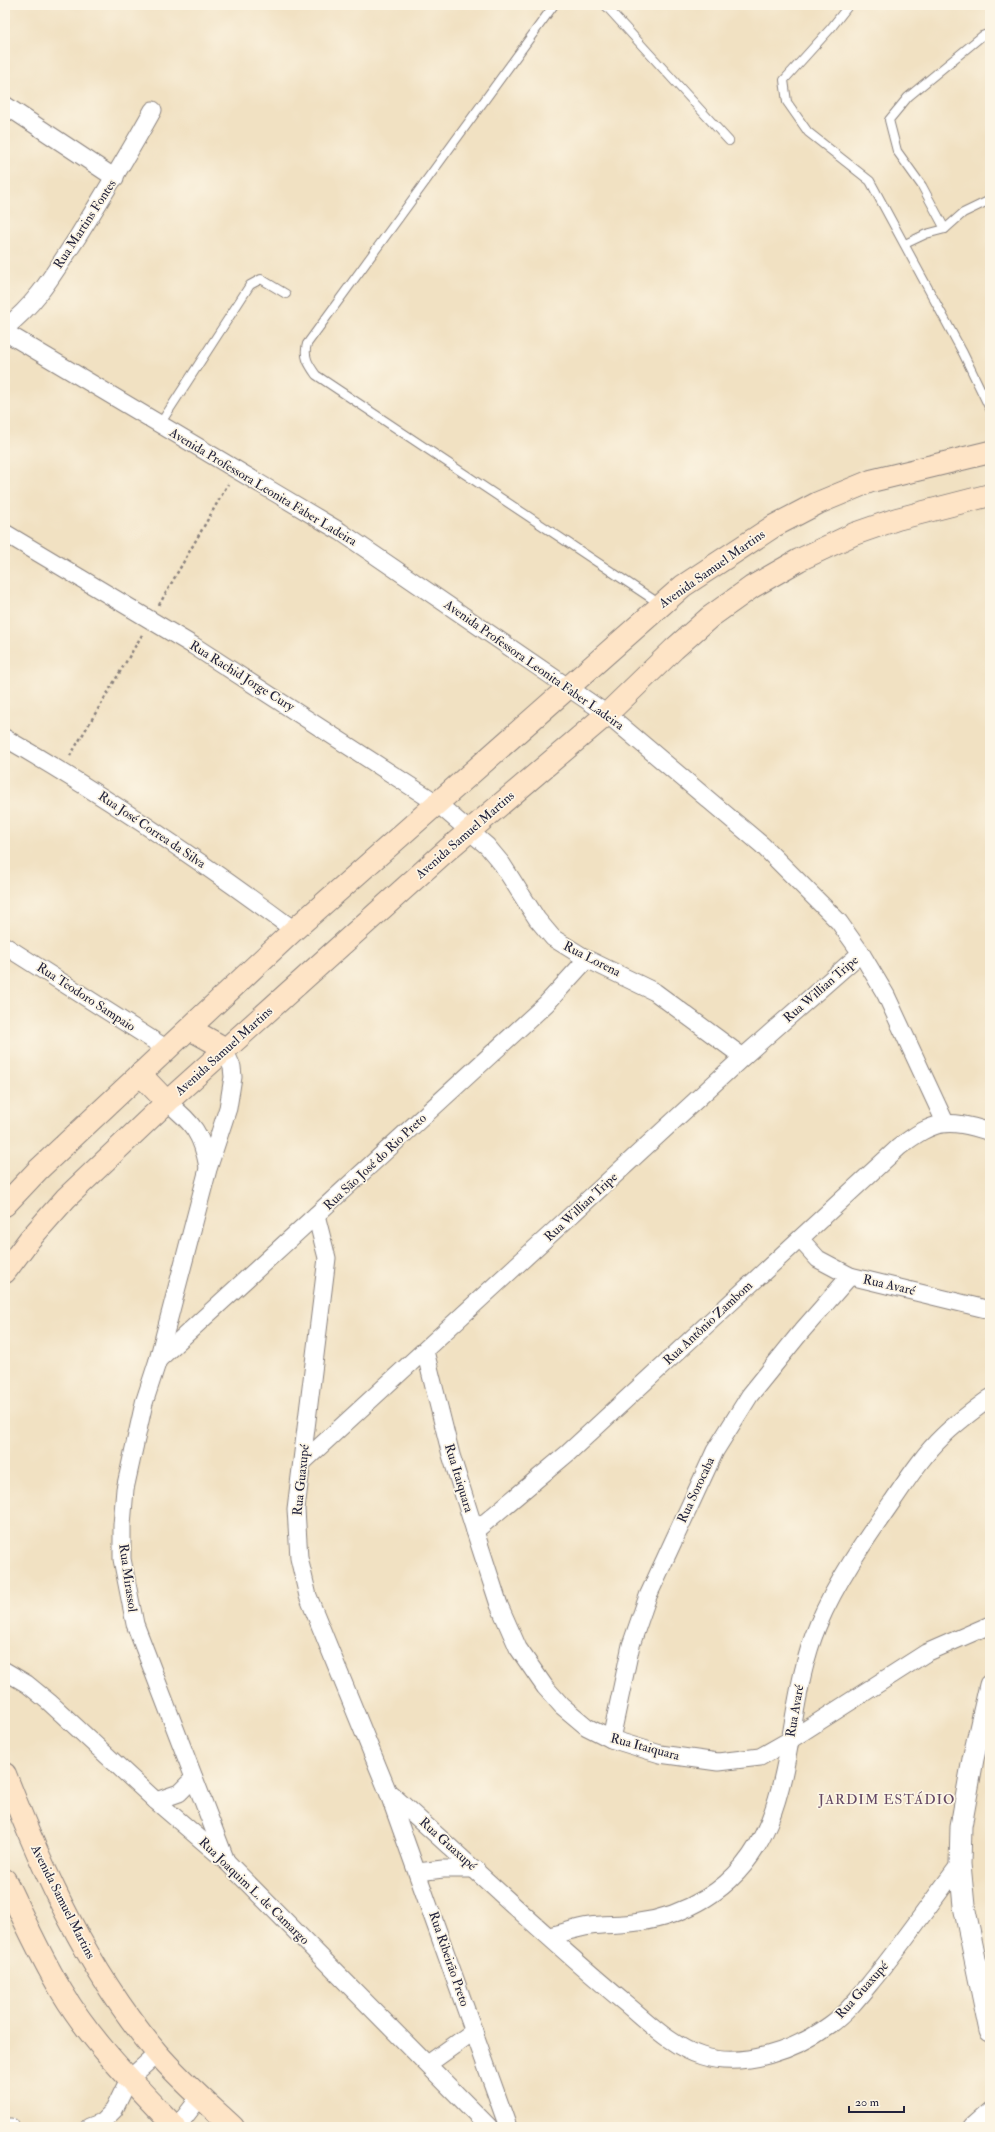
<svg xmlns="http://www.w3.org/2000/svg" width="995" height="2132" font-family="'IM FELL Double Pica',serif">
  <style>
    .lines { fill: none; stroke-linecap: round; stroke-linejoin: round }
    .service-casing { stroke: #8a827e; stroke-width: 10 }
    .minor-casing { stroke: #8a827e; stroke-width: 19 }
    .tertiary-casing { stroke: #8a827e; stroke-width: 23 }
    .secondary-casing { stroke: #8a827e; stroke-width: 24 }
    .path { stroke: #8a827e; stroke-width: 2.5; stroke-dasharray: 3 3; stroke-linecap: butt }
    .service { stroke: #fff; stroke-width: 8 }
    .minor { stroke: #fff; stroke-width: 17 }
    .tertiary { stroke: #fff; stroke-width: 21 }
    .secondary { stroke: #fee4c6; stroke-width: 22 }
    .labels { text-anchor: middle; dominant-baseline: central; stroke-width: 3.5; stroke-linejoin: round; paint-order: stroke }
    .street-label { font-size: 13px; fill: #22223b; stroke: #fcf5e5 }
    .neighbourhood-label { font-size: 14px; letter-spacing: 1px; fill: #654864; stroke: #fcf5e5 }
  </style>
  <rect width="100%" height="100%" fill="#fcf5e5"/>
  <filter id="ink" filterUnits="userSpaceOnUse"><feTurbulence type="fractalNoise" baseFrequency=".025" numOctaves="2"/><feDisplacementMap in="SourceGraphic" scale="8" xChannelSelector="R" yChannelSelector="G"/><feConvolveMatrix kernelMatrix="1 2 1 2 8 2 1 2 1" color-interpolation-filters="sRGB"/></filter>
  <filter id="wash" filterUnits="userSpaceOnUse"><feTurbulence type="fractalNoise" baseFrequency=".012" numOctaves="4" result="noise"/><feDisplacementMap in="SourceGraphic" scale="16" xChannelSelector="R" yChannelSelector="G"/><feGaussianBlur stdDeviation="0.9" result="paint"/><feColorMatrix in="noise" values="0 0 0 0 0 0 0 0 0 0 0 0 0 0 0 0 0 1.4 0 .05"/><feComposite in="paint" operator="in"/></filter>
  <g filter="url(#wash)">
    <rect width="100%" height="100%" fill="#f1e1c2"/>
  </g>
  <g filter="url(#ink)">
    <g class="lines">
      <defs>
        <g id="service">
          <path d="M554 5 307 344C303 357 309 365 316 375L660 604"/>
          <polyline points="605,5 729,141"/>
          <polyline points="849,5 831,28 784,80 787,102 808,132 870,181 963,353 990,409"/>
          <polyline points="945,229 922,186 897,151 889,120 908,97 982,36 990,33"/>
          <polyline points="905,244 926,234 945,229 963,213 990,200"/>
          <polyline points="160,424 250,285 261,279 286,294"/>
        </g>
        <g id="minor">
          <polyline points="5,105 115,178"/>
          <path d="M5 328C39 301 53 274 77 238 103 196 129 153 153 110"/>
          <polyline points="5,332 341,532 607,714 762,845 839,922 861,953 886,995 945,1122"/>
          <polyline points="5,533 194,646 438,804 487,846 502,864 537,919 553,938 587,959 655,992 743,1057"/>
          <path d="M5 738C106 796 201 861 294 930"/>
          <polyline points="5,946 167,1049"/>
          <polyline points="225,1051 232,1067 233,1077 228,1108 208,1169 158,1360 144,1403 125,1489 122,1525 122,1559 135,1624 226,1861"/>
          <path d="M167 1102C193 1123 202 1134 208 1167"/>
          <polyline points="316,1215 327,1258 296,1509 299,1558 308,1596 388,1792 508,2127"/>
          <polyline points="800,1239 818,1259 850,1276 990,1310"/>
          <polyline points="425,1351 451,1455 475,1531 499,1605 518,1648 545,1687 562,1706 587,1727 611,1739 660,1754 718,1762 760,1757 790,1740 926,1653 990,1625"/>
          <polyline points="158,1360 546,1004 587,959"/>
          <polyline points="303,1462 743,1057 861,953"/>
          <path d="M475 1531 568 1453 899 1147C935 1120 946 1118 990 1132"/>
          <polyline points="5,1671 27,1684 49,1702 156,1801 226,1861 489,2127"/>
          <polyline points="611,1739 631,1645 648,1596 715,1451 750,1395 800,1333 850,1276"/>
          <path d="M391 1794C469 1863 544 1936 625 2003 648 2022 672 2047 702 2056 743 2069 796 2050 830 2025 848 2012 862 1993 876 1976 905 1940 932 1901 960 1864"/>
          <polyline points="156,1801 179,1793 194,1778"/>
          <polyline points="418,1872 443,1869 476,1869"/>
          <path d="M549 1936C563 1933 576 1928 590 1926 606 1924 623 1925 639 1922 663 1919 686 1910 706 1898 803 1838 779 1716 818 1625 837 1580 866 1539 894 1499 909 1477 924 1454 943 1436 957 1422 974 1410 990 1398"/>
          <polyline points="428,2064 474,2031"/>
          <polyline points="5,2127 11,2127"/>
          <polyline points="89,2127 102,2122 114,2110 129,2079 158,2053"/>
          <polyline points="177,2127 200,2097"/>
          <polyline points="972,2127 990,2111"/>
        </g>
        <polyline id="tertiary" points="990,1685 973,1759 961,1826 960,1864 964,1906 990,2031"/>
        <g id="secondary">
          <polyline points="190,1029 217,1044 225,1051"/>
          <polyline points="140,1074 167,1102"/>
          <polyline points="5,1205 38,1170 294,930 683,586 774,526 818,503 871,481 990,452"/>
          <polyline points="5,1272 29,1240 66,1198 167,1102 447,850 607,714 674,649 710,617 752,587 799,560 854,534 897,519 990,495"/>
          <path d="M5 1774C43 1872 88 1971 157 2053 180 2080 207 2103 233 2127"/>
          <path d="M5 1880C23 1917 40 1956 62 1992 92 2042 135 2085 175 2127"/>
        </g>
      </defs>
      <use href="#service" class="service-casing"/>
      <use href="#minor" class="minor-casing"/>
      <use href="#tertiary" class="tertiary-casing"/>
      <use href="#secondary" class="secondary-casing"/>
      <g class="path">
        <polyline points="159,605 228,484"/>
        <polyline points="70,756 142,635"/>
      </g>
      <use href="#service" class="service"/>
      <use href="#minor" class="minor"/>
      <use href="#tertiary" class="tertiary"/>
      <use href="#secondary" class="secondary"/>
    </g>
  </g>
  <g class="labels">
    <g class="street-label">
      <text transform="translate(85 224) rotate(-57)">Rua Martins Fontes</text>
      <text transform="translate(263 487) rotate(31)">Avenida Professora Leonita Faber Ladeira</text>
      <text transform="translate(712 569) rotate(-35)">Avenida Samuel Martins</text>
      <text transform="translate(534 665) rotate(35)">Avenida Professora Leonita Faber Ladeira</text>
      <text transform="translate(242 676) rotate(32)">Rua Rachid Jorge Cury</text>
      <text transform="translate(152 830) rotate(34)">Rua José Correa da Silva</text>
      <text transform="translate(465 835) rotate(-41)">Avenida Samuel Martins</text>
      <text transform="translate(592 959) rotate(27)">Rua Lorena</text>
      <text transform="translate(821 989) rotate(-41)">Rua Willian Tripe</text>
      <text transform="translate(86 997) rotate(33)">Rua Teodoro Sampaio</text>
      <text transform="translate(224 1051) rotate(-42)">Avenida Samuel Martins</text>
      <text transform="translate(375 1162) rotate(-43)">Rua São José do Rio Preto</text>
      <text transform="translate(581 1207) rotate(-43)">Rua Willian Tripe</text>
      <text transform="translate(889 1285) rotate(13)">Rua Avaré</text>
      <text transform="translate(708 1323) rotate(-43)">Rua Antônio Zambom</text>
      <text transform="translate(459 1478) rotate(73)">Rua Itaiquara</text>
      <text transform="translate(301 1480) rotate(-84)">Rua Guaxupé</text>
      <text transform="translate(696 1490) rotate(-65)">Rua Sorocaba</text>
      <text transform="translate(128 1578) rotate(82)">Rua Mirassol</text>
      <text transform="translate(795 1711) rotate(-80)">Rua Avaré</text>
      <text transform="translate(645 1747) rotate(15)">Rua Itaiquara</text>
      <text transform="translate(448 1844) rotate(42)">Rua Guaxupé</text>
      <text transform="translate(254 1891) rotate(44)">Rua Joaquim L. de Camargo</text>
      <text transform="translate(63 1902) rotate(63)">Avenida Samuel Martins</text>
      <text transform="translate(449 1959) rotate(71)">Rua Ribeirão Preto</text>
      <text transform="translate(862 1990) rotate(-48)">Rua Guaxupé</text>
    </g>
    <g class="neighbourhood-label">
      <text x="887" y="1799">JARDIM ESTÁDIO</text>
    </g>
  </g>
  <rect width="995" height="2132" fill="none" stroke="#fcf5e5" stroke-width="20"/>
  <path d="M849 2106v6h55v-6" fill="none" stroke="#22223b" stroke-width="2"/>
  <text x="855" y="2106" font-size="12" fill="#22223b" stroke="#fcf5e5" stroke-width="3" paint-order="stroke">20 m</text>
</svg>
